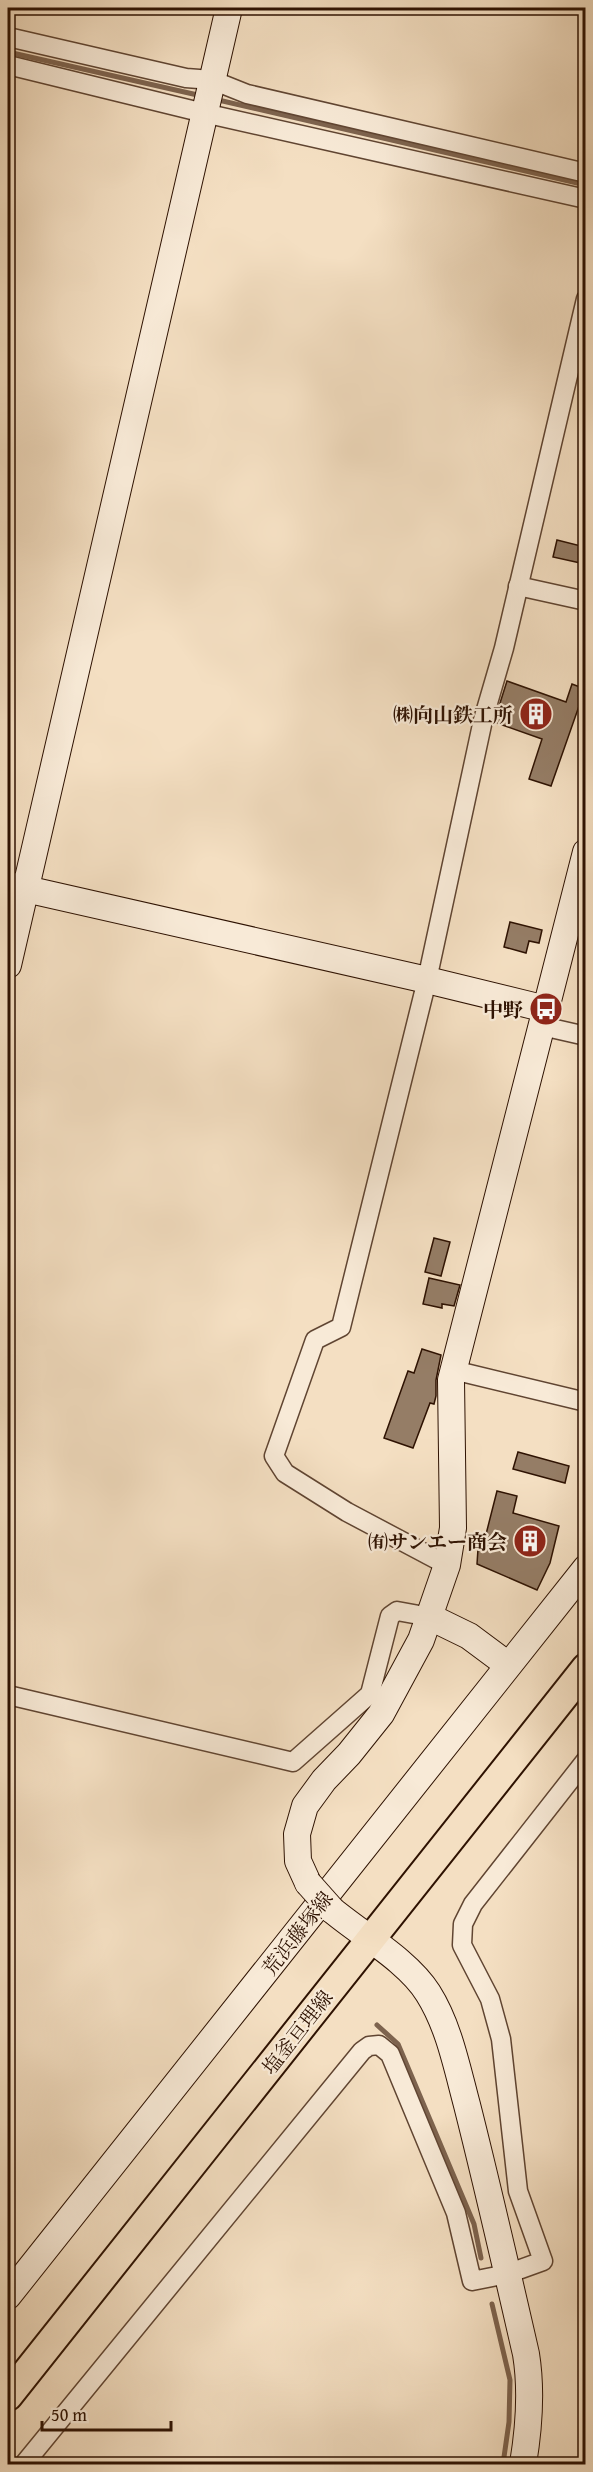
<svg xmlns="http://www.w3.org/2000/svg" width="593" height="2472" font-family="'Gentium Book Plus','Noto Serif JP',serif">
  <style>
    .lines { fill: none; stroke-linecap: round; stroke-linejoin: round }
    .stream { stroke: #7d634e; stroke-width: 5 }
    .building { fill: #957d66; stroke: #2e1202; stroke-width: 1.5 }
    .street-casing { stroke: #604532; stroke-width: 21 }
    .secondary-casing { stroke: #2e1202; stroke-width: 28 }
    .primary-casing { stroke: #2e1202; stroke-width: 32 }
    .street { stroke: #f8ead7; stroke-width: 18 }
    .secondary { stroke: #f8ead7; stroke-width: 26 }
    .primary { stroke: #f4dfc2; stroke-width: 28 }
    .secondary-bridge-casing { stroke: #2e1202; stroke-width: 28; stroke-linecap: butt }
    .secondary-bridge { stroke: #f8ead7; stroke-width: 26 }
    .labels { text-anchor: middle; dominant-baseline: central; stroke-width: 4.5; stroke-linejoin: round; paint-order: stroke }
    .poi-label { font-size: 20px; font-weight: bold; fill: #2e1202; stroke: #f8ead7; text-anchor: end }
    .street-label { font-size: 20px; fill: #2e1202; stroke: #f8ead7 }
  </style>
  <rect width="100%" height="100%" fill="#f4dfc2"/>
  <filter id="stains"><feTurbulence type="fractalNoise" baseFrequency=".00333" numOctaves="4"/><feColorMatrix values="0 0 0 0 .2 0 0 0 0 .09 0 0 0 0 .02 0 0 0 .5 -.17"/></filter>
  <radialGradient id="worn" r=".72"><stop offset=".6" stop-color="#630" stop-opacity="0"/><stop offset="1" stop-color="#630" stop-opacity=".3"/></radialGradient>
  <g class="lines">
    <g class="stream">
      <polyline points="8,52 202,96"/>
      <polyline points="214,99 586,185"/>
      <polyline points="377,2025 398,2044 474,2224 481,2258"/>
      <polyline points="492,2304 510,2380 509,2422 503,2464"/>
    </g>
  </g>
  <g class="building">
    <polygon points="557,540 585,547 585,564 553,557"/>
    <polygon points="507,681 566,702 572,684 585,689 551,786 529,779 542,739 494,722"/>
    <polygon points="510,922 542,930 539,943 529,941 526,953 504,947"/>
    <polygon points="434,1238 450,1242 441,1276 425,1272"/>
    <polygon points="429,1278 460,1285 454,1306 442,1304 442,1308 423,1304"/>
    <polygon points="422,1349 441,1355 436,1380 436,1396 434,1404 430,1403 413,1448 384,1438 408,1371 414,1373"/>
    <polygon points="518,1452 569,1466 565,1483 513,1469"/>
    <polygon points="497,1491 517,1496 513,1513 559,1526 550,1563 537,1590 477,1564 478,1549 482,1550"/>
  </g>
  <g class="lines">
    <defs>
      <g id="street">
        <polyline points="8,37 186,78 212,80 247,94 586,173"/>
        <polyline points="8,65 204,113 586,199"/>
        <polyline points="518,586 586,601"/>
        <polyline points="542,1026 586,1036"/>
        <polyline points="453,1370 586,1402"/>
        <polyline points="447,1565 347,1512 285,1473 274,1456 315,1340 341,1327 427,980 483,720 504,648 586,299"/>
        <polyline points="8,1695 293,1762 370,1694 390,1616 397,1611 430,1617"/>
        <polyline points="24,2464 362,2051 369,2046 379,2045 390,2054 456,2213 472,2281 507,2274 543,2261 518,2191 501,2039 490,1999 462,1945 463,1924 473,1904 586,1760"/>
      </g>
      <g id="secondary">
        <polyline points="8,885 427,980 546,1009"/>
        <polyline points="8,965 229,8"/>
        <polyline points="430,1617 469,1636 508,1665"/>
        <polyline points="308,1883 298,1861 297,1834 305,1806 324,1780 349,1754 381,1714 421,1640 447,1565 453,1528 451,1380 586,852"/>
        <path d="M332 1910C362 1935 408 1961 428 1993 449 2026 457 2068 467 2105 488 2188 507 2271 526 2354 532 2391 529 2428 523 2464"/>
        <polyline points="8,2296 586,1568"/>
      </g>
      <polyline id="primary" points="8,2396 586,1668"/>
    </defs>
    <use href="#street" class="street-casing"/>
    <use href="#secondary" class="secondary-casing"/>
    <use href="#primary" class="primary-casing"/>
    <use href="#street" class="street"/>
    <use href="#secondary" class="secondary"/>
    <use href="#primary" class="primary"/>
    <defs>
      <polyline id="secondary-bridge" points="308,1883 332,1910"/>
    </defs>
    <use href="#secondary-bridge" class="secondary-bridge-casing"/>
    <use href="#secondary-bridge" class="secondary-bridge"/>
  </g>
  <defs>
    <symbol id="building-disc" viewBox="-11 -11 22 22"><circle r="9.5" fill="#8f2418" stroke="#f8ead7"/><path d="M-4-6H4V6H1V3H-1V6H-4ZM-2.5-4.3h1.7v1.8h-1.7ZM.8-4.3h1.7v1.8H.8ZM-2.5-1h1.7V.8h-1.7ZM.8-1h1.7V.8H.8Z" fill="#fff"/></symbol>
    <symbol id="bus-disc" viewBox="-11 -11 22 22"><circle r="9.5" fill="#8f2418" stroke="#f8ead7"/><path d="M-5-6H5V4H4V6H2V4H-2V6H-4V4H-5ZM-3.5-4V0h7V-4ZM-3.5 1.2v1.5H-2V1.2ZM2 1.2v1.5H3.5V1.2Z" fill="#fff"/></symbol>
  </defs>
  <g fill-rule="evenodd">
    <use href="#building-disc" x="517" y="695" width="38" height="38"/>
    <use href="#bus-disc" x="527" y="990" width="38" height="38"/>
    <use href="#building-disc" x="511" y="1522" width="38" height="38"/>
  </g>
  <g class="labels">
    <g class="poi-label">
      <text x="513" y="714">㈱向山鉄工所</text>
      <text x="523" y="1009">中野</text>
      <text x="507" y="1541">㈲サンエー商会</text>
    </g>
    <g class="street-label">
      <text transform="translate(297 1933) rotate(-52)">荒浜藤塚線</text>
      <text transform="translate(297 2032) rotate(-52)">塩釜亘理線</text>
    </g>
  </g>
  <rect width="593" height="2472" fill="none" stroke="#f4dfc2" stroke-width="30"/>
  <rect x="9" y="9" width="575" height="2454" fill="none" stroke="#2e1202" stroke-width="3"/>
  <rect x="15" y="15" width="563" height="2442" fill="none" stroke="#2e1202" stroke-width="1.5"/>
  <path d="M42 2421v9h129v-9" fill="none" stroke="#2e1202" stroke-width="3"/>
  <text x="51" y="2421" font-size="18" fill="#2e1202" stroke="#f8ead7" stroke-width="4.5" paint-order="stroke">50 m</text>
  <rect width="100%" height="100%" filter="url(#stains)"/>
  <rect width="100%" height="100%" fill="url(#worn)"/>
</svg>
